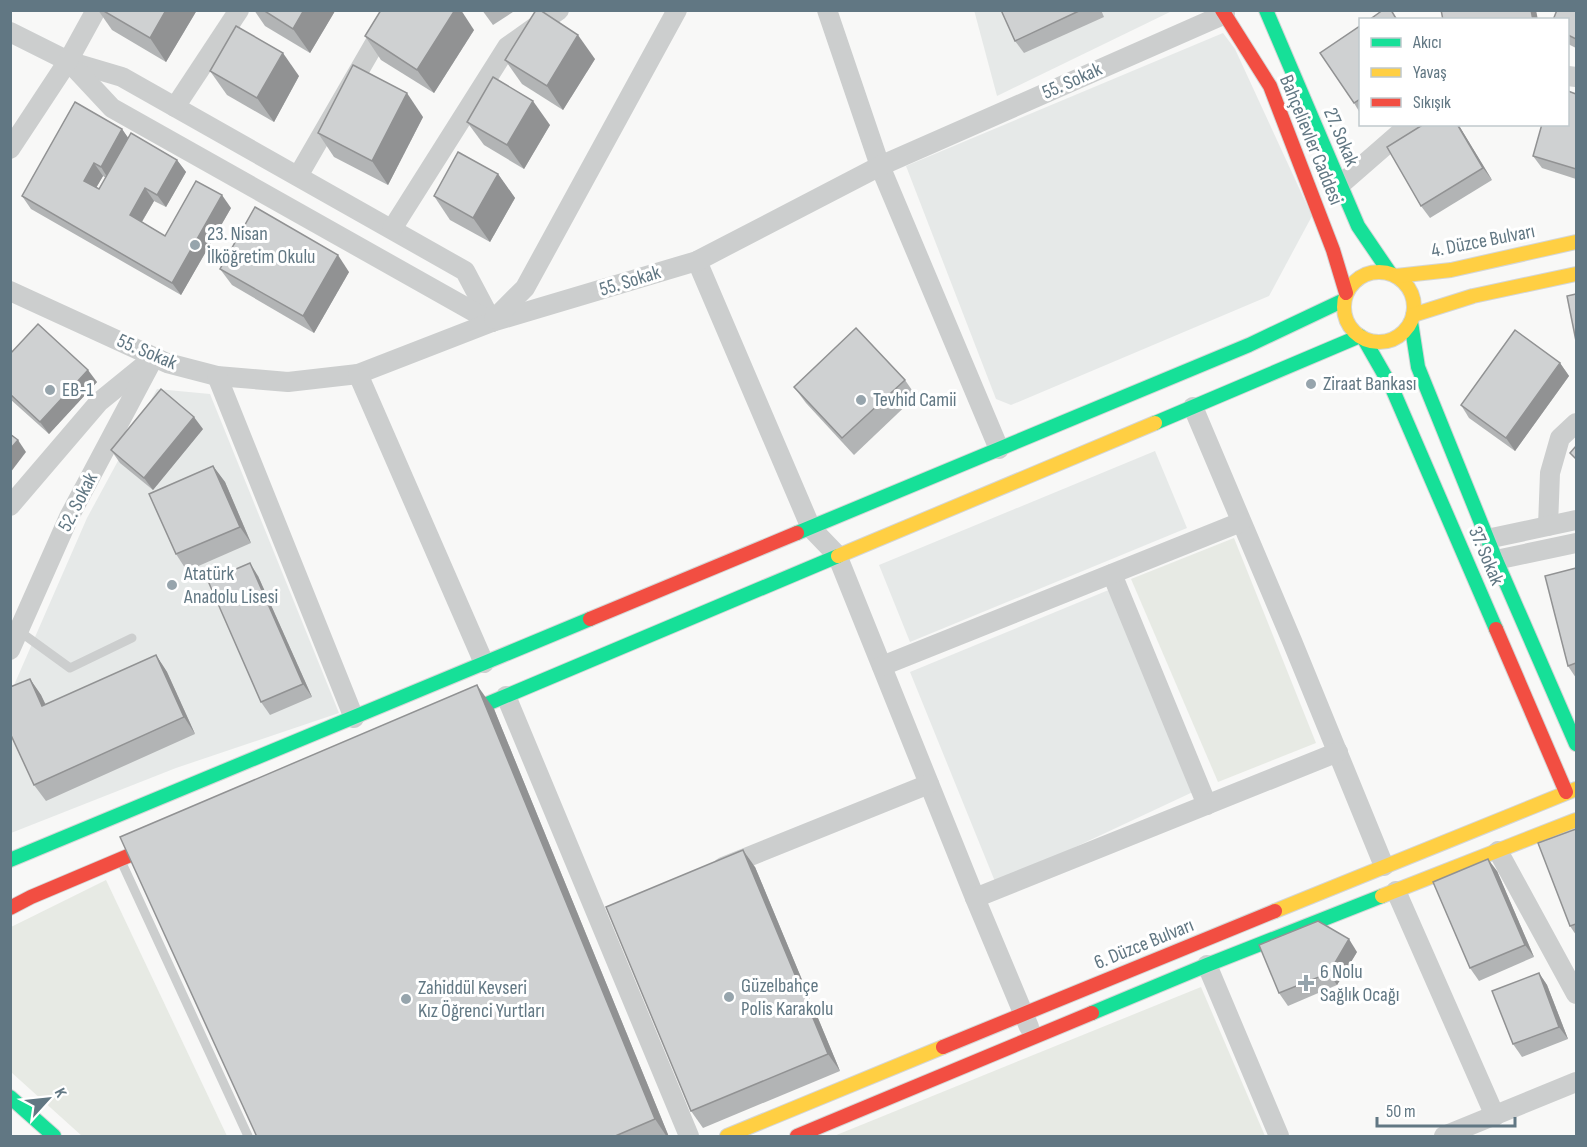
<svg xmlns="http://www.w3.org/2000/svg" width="1587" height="1147" font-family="'Sofia Sans Condensed',sans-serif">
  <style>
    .built { fill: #e6e9e8 }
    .green { fill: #e7eae4 }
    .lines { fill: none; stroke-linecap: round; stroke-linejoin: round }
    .fast-casing { stroke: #d4d6d6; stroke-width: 16 }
    .slow-casing { stroke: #d4d6d6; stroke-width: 16 }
    .jam-casing { stroke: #d4d6d6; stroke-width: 16 }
    .lane { stroke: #cccece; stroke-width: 9 }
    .street { stroke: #cccece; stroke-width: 20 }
    .fast { stroke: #16e098; stroke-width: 14 }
    .slow { stroke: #ffcf43; stroke-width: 14 }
    .jam { stroke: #f24e42; stroke-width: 14 }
    .wall { fill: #b2b4b5; fill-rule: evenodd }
    .shaded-wall { fill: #919293 }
    .building { fill: #cfd1d2; stroke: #919293; stroke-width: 1.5 }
    .poi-dot { fill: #96a4ac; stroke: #fff; stroke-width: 2 }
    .labels { text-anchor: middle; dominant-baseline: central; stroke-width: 6; stroke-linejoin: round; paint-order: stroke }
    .street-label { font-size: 20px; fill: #617783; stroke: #fff }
    .poi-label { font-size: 20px; fill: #617783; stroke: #fff; text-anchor: start }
  </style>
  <rect width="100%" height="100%" fill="#f8f8f7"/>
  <g class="built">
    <polygon points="974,10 1172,11 997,96"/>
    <polygon points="1223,33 1235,49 1312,216 1269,296 1011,405 996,399 906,166"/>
    <polygon points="157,389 210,394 339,713 176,768 11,833 11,692 87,518"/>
    <polygon points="1155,451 1187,528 910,642 879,565"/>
    <polygon points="1111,589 1195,791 996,884 910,672"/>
  </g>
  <g class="green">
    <polygon points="1234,538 1316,743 1218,782 1131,579"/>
    <polygon points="106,880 227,1136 82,1136 11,1072 11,927"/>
    <polygon points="1201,987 1265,1136 834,1136"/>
  </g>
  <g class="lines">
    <defs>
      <g id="fast">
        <polyline points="1266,10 1358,226 1390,273"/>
        <polyline points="1411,322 1418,367 1496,560 1576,744"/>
        <polyline points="1364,339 1392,388 1496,629"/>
        <polyline points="1155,423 1360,336"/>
        <polyline points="797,533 1249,345 1344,300"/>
        <polyline points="456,717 838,556"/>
        <polyline points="10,860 590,619"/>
        <polyline points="1092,1013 1207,965 1382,896"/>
        <polyline points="10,1097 54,1136"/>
      </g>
      <g id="slow">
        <circle cx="1379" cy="307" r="35"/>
        <polyline points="1396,276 1451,270 1576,242"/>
        <polyline points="1413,315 1473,296 1576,274"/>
        <polyline points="838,556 1155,423"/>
        <polyline points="1382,896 1576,820"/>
        <polyline points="1275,911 1576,789"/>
        <polyline points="727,1136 943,1047"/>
      </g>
      <g id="jam">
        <polyline points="1222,10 1270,86 1333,250 1346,293"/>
        <polyline points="590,619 797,533"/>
        <polyline points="1496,629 1566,792"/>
        <polyline points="10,908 31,897 161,842"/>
        <polyline points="943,1047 1275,911"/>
        <polyline points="797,1136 1092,1013"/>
      </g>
    </defs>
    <use href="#fast" class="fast-casing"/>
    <use href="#slow" class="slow-casing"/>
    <use href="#jam" class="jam-casing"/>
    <g class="lane">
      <polyline points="19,631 70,668 132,638"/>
      <polyline points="121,861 248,1136"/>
    </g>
    <g class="street">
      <polyline points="827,10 880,166 999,449"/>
      <polyline points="10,32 68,61 122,77 465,271 492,322"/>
      <polyline points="69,62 112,108 492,322"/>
      <polyline points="1568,76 1576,77"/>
      <polyline points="175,107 239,10"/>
      <polyline points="10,149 68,61 96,10"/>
      <polyline points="298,176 394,10"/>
      <polyline points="1340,185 1410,124"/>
      <polyline points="392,229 507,47 559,10"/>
      <polyline points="697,261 811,528 837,555 975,898 1029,1027"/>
      <polyline points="10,291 167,363 217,376 288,382 358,374 492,322 697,261 880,166 1225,14"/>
      <polyline points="494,319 525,288 677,10"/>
      <polyline points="358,374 484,663"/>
      <polyline points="217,376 354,718"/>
      <polyline points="1193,407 1292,641 1384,866"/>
      <polyline points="10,506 99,402 147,363"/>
      <polyline points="1548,526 1550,473 1560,438 1576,423"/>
      <polyline points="1487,539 1576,520"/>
      <polyline points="1496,560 1576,543"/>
      <polyline points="1112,574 1207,805"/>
      <polyline points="10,650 69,517 154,357"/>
      <polyline points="882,666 1241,522"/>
      <polyline points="506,696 689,1136"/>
      <polyline points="1498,851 1576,994"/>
      <polyline points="723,867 929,784"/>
      <polyline points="1396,891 1495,1116"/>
      <polyline points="975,898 1338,752"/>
      <polyline points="1207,965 1279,1136"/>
      <polyline points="1444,1136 1576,1082"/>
    </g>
    <use href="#fast" class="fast"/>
    <use href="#slow" class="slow"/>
    <use href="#jam" class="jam"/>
  </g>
  <g class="wall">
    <polygon points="98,10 197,10 166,62 112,30"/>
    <polygon points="254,10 335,10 335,11 310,53 265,26"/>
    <polygon points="482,10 516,10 493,25"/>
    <polygon points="1001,10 1101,10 1104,17 1024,53 1015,41"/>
    <polygon points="1576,10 1576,48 1568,44 1568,20"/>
    <polygon points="1360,26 1360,113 1354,103"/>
    <polygon points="474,30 434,93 381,60 365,36"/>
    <polygon points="595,59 563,110 522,84 505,60"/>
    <polygon points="210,71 299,76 274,122 227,95"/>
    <polygon points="1576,94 1576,179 1542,168 1533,156"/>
    <polygon points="423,117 388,185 334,157 318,133"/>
    <polygon points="467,122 550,125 524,169 484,145"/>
    <polygon points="1424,124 1458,124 1492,180 1430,218 1421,206"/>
    <path d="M122 129 128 138 177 160 186 172 166 207 154 201 142 222 165 236 231 208 181 295 31 209 22 196ZM103 176 106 178 99 189 96 188Z"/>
    <polygon points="498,174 515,198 490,242 450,220 434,196"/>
    <polygon points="220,269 349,272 314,333 232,285"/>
    <polygon points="10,354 97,382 49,434 10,399"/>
    <polygon points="1560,363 1569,376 1515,451 1469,418 1461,405"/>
    <polygon points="905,380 916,396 854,455 806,403 794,387"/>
    <polygon points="203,429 153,490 120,463 111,450"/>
    <polygon points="213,466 225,482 251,543 187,571 176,554"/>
    <polygon points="1576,568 1576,678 1568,666"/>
    <polygon points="258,576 312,697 270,715 261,702"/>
    <polygon points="156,655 167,672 195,734 46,801 34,785 30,679 41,695 46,705"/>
    <polygon points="494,709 669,1137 257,1137"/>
    <polygon points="1576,829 1576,935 1570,926"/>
    <polygon points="755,867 840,1071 703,1128 691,1111"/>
    <polygon points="1497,871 1534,957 1479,981 1470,968"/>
    <polygon points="1357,952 1337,985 1288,1006 1279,993"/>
    <polygon points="1539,973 1547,985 1568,1039 1522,1057 1513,1044"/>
  </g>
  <g class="shaded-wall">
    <polygon points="166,10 197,10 166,62 150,38"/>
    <polygon points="304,10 335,11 310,53 293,29"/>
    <polygon points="455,10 461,10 474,30 434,93 417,70"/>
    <polygon points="1531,10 1536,10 1538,20 1533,20"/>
    <polygon points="578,35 595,59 563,110 547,86"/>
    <polygon points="283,53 299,76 274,122 257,98"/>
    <polygon points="407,93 423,117 388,185 372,161"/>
    <polygon points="533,101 550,125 524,169 507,145"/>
    <polygon points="1457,124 1458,124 1492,180 1483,168"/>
    <polygon points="122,129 131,142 109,180 101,167"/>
    <polygon points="177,160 186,172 166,207 157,195"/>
    <polygon points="94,163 103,176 93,193 84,181"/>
    <polygon points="498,174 515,198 490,242 473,218"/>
    <polygon points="145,188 154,201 138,228 130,215"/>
    <polygon points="222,195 231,208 181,295 172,283"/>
    <polygon points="338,255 349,272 314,333 303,316"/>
    <polygon points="1560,363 1569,376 1515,451 1506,438"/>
    <polygon points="88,370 97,382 49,434 40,422"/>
    <polygon points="194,417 203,429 153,490 144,478"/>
    <polygon points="18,440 26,452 10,473 10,449"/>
    <polygon points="213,466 225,482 251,543 240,527"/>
    <polygon points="250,563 258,576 312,697 303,684"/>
    <polygon points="156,655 167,672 195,734 184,717"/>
    <polygon points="30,679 41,695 54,723 42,706"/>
    <polygon points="477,685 494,709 669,1137 667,1137 655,1119"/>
    <polygon points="743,850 755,867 840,1071 828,1054"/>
    <polygon points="1488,859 1497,871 1534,957 1525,945"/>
    <polygon points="1349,939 1357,952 1337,985 1329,973"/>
    <polygon points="1539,973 1547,985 1568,1039 1559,1027"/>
  </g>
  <g class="building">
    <polygon points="102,10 166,10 150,38"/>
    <polygon points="263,10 304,10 293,29"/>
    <polygon points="381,10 455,10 417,70 365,36"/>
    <polygon points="536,10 540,10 578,35 547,86 505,60"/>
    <polygon points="1001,10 1081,10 1015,41"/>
    <polygon points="1383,10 1391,10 1397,20 1369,20"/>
    <polygon points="1441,10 1531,10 1533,20 1443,20"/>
    <polygon points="1557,10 1576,10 1576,39 1568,35 1568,20 1553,20"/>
    <polygon points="236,26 283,53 257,98 210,71"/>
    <polygon points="1360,26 1360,99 1354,103 1320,53"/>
    <polygon points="353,65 407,93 372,161 318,133"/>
    <polygon points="493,77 533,101 507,145 467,122"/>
    <polygon points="1568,91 1576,94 1576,169 1533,156 1542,124 1568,124"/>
    <polygon points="75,102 122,129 101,167 94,163 84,181 99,189 131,133 177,160 157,195 145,188 130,215 165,236 196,181 222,195 172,283 22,196"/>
    <polygon points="1424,124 1457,124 1483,168 1421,206 1387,147"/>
    <polygon points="458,152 498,174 473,218 434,196"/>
    <polygon points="255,207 338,255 303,316 220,269"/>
    <polygon points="1576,294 1576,341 1567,296"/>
    <polygon points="38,324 88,370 40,422 10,394 10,354"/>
    <polygon points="856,328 905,380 842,438 794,387"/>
    <polygon points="1515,330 1560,363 1506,438 1461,405"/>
    <polygon points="161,389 194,417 144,478 111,450"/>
    <polygon points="10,434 18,440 10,449"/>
    <polygon points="1576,446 1576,459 1570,453"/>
    <polygon points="213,466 240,527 176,554 149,494"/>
    <polygon points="250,563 303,684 261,702 208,581"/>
    <polygon points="1576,568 1576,663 1568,666 1545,576"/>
    <polygon points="156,655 184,717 34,785 10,733 10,687 30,679 42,706"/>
    <polygon points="477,685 655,1119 613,1137 257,1137 120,837"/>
    <polygon points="1576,829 1576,924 1570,926 1538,843"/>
    <polygon points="743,850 828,1054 691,1111 606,907"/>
    <polygon points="1488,859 1525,945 1470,968 1433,882"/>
    <polygon points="1318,921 1349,939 1329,973 1279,993 1259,945"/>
    <polygon points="1539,973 1559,1027 1513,1044 1492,991"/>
  </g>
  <g class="poi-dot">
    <circle cx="195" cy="245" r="6"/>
    <circle cx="1311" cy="384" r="6"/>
    <circle cx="50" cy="390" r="6"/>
    <circle cx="861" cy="400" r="6"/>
    <circle cx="172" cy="585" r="6"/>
    <path d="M1303 974h6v6h6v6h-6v6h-6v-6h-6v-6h6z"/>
    <circle cx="729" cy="997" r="6"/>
    <circle cx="406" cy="999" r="6"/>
  </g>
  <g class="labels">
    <g class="street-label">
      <text transform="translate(1072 81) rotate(-24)">55. Sokak</text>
      <text transform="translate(1341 137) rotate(67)">27. Sokak</text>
      <text transform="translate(1311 140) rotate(68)">Bahçelievler Caddesi</text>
      <text transform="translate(1483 241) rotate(-11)">4. Düzce Bulvarı</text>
      <text transform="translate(630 281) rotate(-17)">55. Sokak</text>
      <text transform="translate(147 352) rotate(23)">55. Sokak</text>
      <text transform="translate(78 502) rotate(-63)">52. Sokak</text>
      <text transform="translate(1486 556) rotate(67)">37. Sokak</text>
      <text transform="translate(1144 944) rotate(-22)">6. Düzce Bulvarı</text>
    </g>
    <g class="poi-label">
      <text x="207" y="234">23. Nisan<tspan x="207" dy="23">İlköğretim Okulu</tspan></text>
      <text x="1323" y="384">Ziraat Bankası</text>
      <text x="62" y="390">EB-1</text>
      <text x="873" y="400">Tevhid Camii</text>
      <text x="184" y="574">Atatürk<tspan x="184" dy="23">Anadolu Lisesi</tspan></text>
      <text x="1320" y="972">6 Nolu<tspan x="1320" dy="23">Sağlık Ocağı</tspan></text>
      <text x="741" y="986">Güzelbahçe<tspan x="741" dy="23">Polis Karakolu</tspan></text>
      <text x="418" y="988">Zahiddül Kevseri<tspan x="418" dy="23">Kız Öğrenci Yurtları</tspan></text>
    </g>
  </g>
  <rect width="1587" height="1147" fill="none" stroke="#617783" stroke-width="24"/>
  <rect x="1359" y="18" width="210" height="108" fill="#ffffff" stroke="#c0c9cd" stroke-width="1.5"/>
  <rect x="1371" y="38" width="30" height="9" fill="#16e098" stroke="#c0c9cd" stroke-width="1.5"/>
  <text x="1413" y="48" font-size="18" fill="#617783">Akıcı</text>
  <rect x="1371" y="68" width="30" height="9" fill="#ffcf43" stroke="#c0c9cd" stroke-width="1.5"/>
  <text x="1413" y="78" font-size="18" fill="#617783">Yavaş</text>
  <rect x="1371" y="98" width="30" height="9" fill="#f24e42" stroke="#c0c9cd" stroke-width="1.5"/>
  <text x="1413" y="108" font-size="18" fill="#617783">Sıkışık</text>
  <g transform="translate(48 1099) rotate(63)" stroke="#ffffff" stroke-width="4.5" paint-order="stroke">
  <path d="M0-4.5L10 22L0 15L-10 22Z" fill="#617783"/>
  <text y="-9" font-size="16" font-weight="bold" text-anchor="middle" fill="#617783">K</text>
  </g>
  <path d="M1377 1117v9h138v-9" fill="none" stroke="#617783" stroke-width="3"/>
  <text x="1386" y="1117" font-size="18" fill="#617783" stroke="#ffffff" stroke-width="4.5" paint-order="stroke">50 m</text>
</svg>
